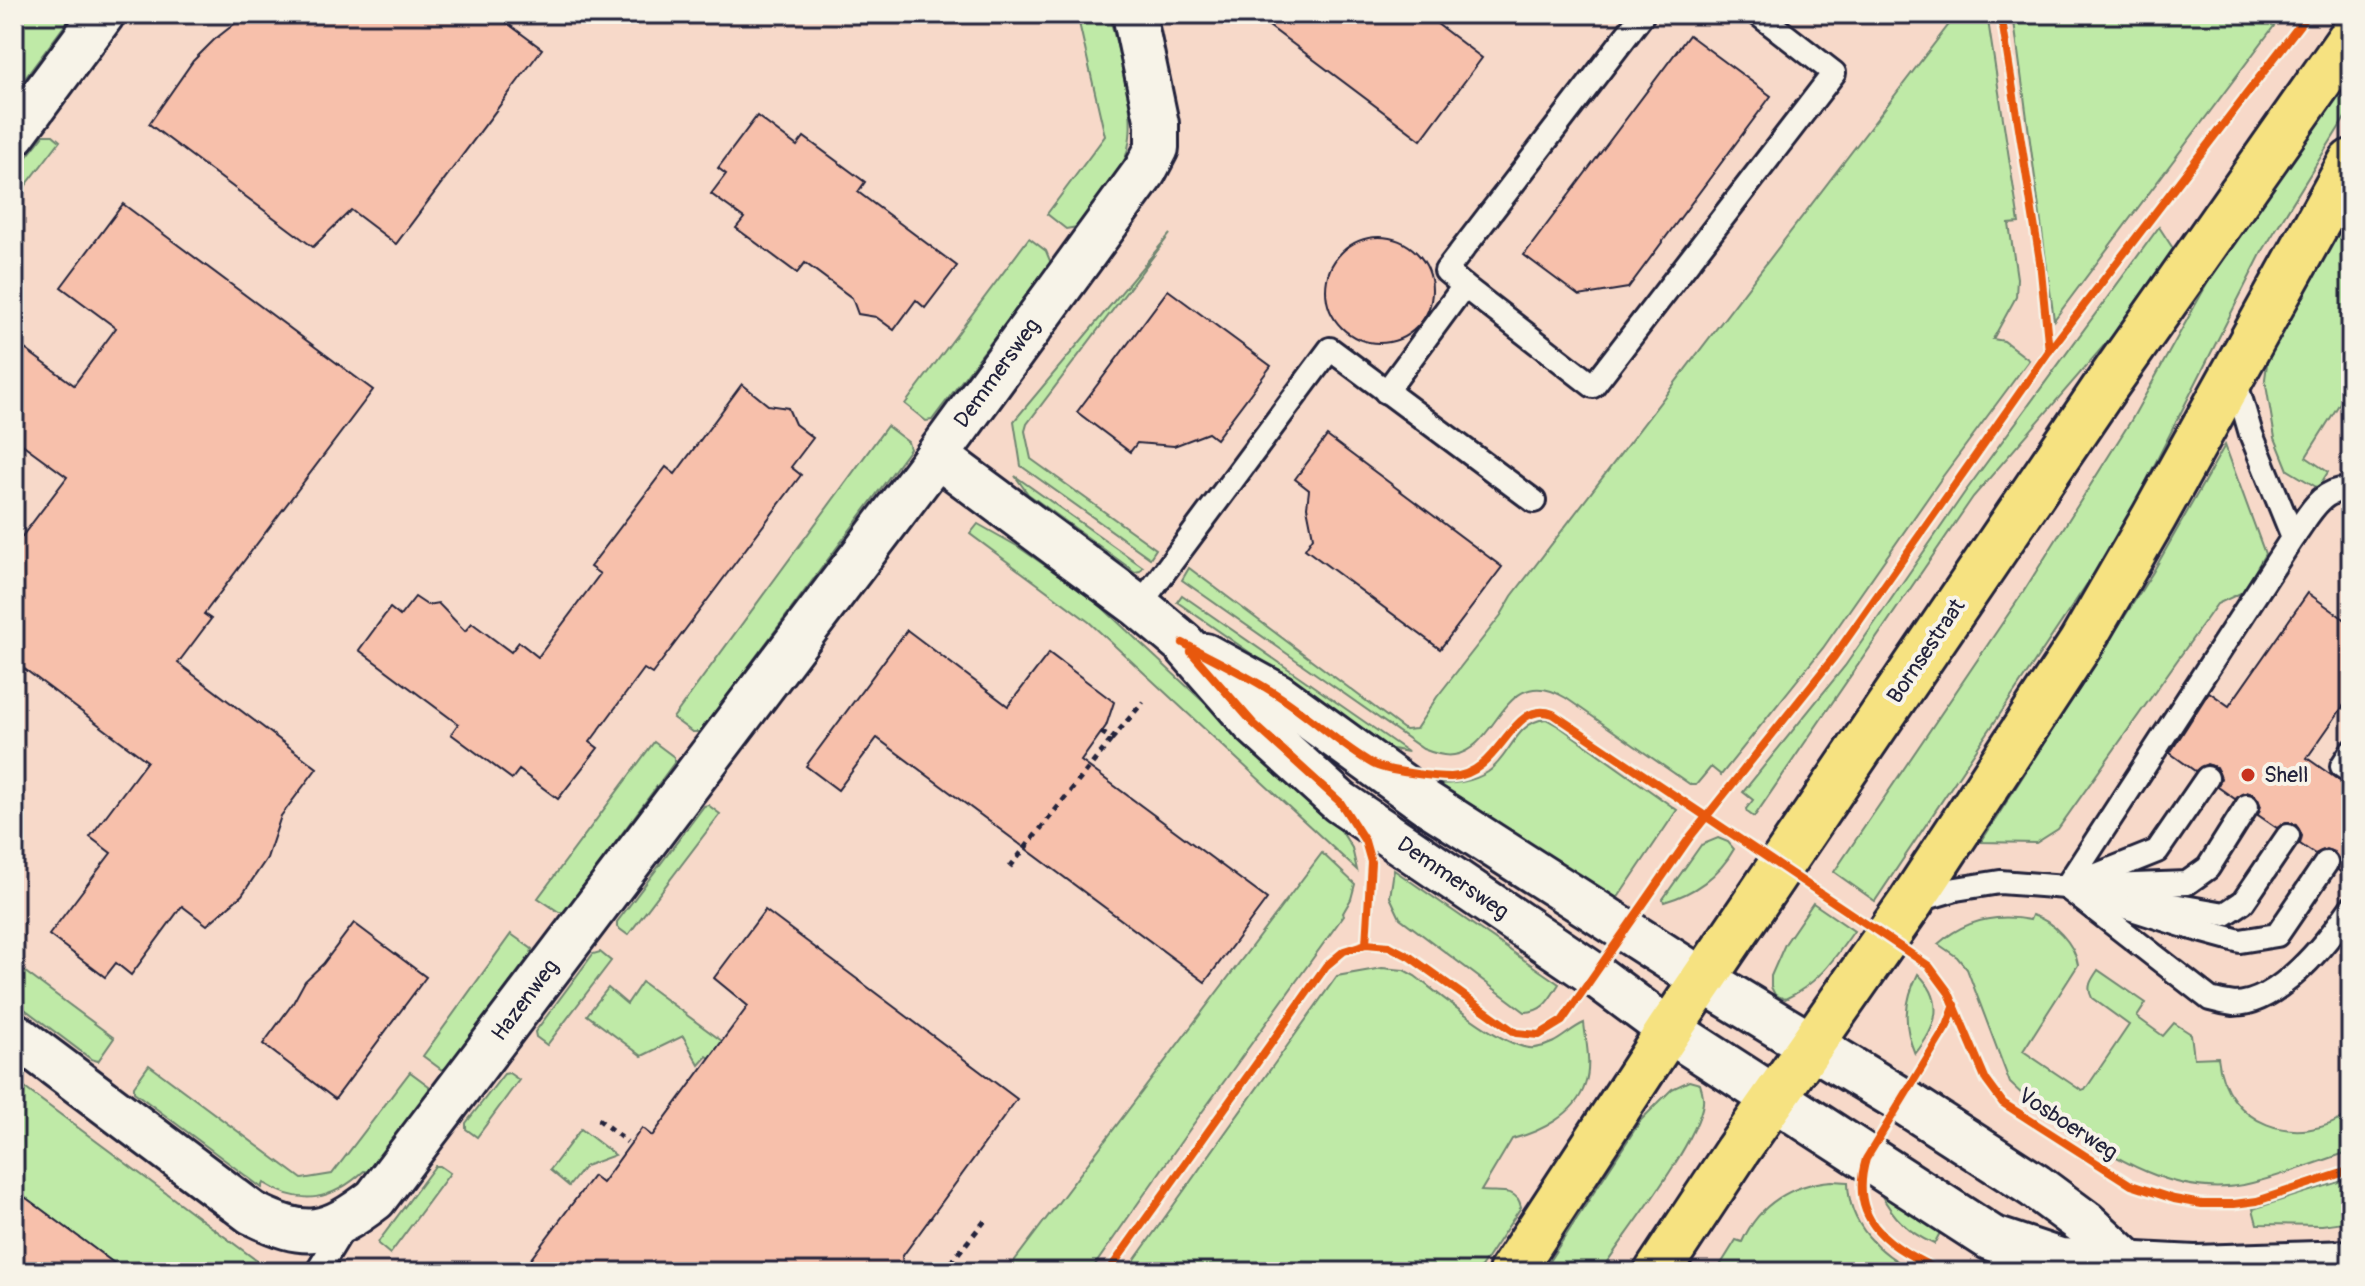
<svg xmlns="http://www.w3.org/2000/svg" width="2365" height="1286" font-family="Pangolin,sans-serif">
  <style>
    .built { fill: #f7d9c9 }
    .green { fill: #bfeaa7; stroke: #708671; stroke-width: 2 }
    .building { fill: #f7c0ab; stroke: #22223b; stroke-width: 2 }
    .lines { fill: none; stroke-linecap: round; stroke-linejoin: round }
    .lane-casing { stroke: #22223b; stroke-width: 28 }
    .street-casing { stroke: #22223b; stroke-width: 48 }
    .secondary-casing { stroke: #22223b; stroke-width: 50 }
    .primary-casing { stroke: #22223b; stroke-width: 50 }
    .path { stroke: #22223b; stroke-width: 5; stroke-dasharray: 6 6; stroke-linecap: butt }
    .lane { stroke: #f7f3e8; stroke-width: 22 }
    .street { stroke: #f7f3e8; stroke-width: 42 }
    .secondary { stroke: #f7f3e8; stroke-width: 44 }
    .primary { stroke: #f6e281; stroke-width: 44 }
    .cycleway-casing { stroke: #f7f3e8; stroke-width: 13 }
    .cycleway { stroke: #e8590c; stroke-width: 8 }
    .poi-dot { fill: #c8321e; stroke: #f7f3e8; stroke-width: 3 }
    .labels { text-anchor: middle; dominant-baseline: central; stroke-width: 8; stroke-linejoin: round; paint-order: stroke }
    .street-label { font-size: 22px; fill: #22223b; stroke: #f7f3e8 }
    .poi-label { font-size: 22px; fill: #22223b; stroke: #f7f3e8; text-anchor: start }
  </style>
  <rect width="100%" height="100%" fill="#f7e4d6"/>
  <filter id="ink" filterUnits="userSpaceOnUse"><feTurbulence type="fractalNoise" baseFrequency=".0125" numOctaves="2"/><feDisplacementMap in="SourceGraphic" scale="16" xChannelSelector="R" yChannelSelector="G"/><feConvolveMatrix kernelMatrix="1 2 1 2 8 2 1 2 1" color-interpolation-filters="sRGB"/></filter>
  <g filter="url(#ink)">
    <rect class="built" x="14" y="14" width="2337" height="1258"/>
    <g class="green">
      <polygon points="14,14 73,14 14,93"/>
      <path d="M1077 14H1109C1119 57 1142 119 1124 161 1114 185 1092 207 1077 227L1066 229 1047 214 1105 136Z"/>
      <path d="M1957 14H1987L2019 223 2009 224 2017 278 2016 297 1993 339 2004 341 2029 360 1943 476 1823 648 1721 775 1711 767 1696 785H1691L1566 698C1503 660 1499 749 1454 755 1444 757 1433 753 1423 749L1182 580 1189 568 1405 730 1416 729 1437 697 1501 615 1512 596Z"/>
      <polygon points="2013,14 2283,14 2054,320"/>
      <polygon points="2351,57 2351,108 2262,252 2117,539 1875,901 1834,872 2022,594 2132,419 2278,156"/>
      <polygon points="44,135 53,135 60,141 14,201 14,173"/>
      <polygon points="2351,196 2351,402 2343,398 2306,457 2328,472 2318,488 2288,470 2275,438 2265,379 2269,348"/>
      <polygon points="2159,227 2176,253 2139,305 1973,497 1754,817 1747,812 1746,809 1753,800 1743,792 1845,666 1965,492"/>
      <polygon points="1170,234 1027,424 1025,431 1031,459 1156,549 1150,558 1021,466 1014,421"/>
      <polygon points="1029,238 1046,251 1051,263 932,420 926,421 905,404"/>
      <polygon points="887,426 908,442 910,449 700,732 692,732 673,718"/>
      <polygon points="2225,445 2265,554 2243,592 2217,604 2058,829 2036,843 1981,842 2153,572"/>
      <polygon points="1015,476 1143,567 1140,571 1135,572 1028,494"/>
      <polygon points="978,524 1017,546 1092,598 1340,829 1352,848 1357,870 1089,622 970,534"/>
      <polygon points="1182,595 1408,752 1387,748 1177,602"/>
      <path d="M1546 719 1560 727 1677 810 1617 899 1610 898 1434 784C1453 784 1471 783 1488 772 1511 756 1515 722 1546 719Z"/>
      <polygon points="654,742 674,757 674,763 564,912 559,912 538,898"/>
      <polygon points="708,805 720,814 628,935 617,927 617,922 704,806"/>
      <path d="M1718 838 1728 842 1734 849C1719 876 1693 894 1664 902L1663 899 1701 845Z"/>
      <polygon points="1322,853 1355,884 1351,899 1343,913 1344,915 1192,1126 1090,1272 1006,1272"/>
      <path d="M1394 870 1559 984C1550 998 1544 1012 1525 1012L1400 918 1390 897Z"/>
      <path d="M1813 903 1854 931C1834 959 1818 984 1785 999L1775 995 1771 987V976L1785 944Z"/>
      <path d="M2032 915C2053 921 2075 944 2078 965L2023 1051 2082 1091 2085 1090 2129 1025 2092 998C2086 987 2091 980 2098 970L2146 1003 2137 1017 2163 1036 2174 1023 2191 1034 2194 1058 2218 1057C2225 1125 2297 1150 2351 1113V1151C2318 1162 2285 1175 2252 1183 2166 1205 2092 1141 2025 1097L2010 1083 1967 969 1957 957 1938 944C1965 920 1995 913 2030 920Z"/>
      <polygon points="511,934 532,949 531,954 447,1067 442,1070 423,1056"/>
      <polygon points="600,952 611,961 547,1045 536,1037 535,1032 593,954"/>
      <path d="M1382 968 1404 970 1415 976C1439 994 1507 1052 1535 1048 1558 1045 1566 1031 1584 1023 1586 1042 1592 1066 1585 1085 1575 1115 1540 1132 1512 1139L1481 1191C1496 1193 1517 1186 1521 1207L1478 1272H1126L1337 976Z"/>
      <polygon points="24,971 114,1038 98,1061 91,1059 14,1001 14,985"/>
      <path d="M1918 974C1946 1001 1937 1027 1915 1054 1903 1026 1904 1001 1918 974Z"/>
      <polygon points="642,982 749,1061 738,1078 707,1056 699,1065 683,1036 642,1056 587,1015 608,988 627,1004"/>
      <path d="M149 1065 302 1179 332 1174 410 1072 429 1086V1093L370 1172 364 1171C332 1200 302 1207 264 1183L262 1188 134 1092V1086Z"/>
      <polygon points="509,1073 519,1080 477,1137 466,1129 466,1123 504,1074"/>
      <polygon points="14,1080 272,1272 126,1272 14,1189"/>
      <path d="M1689 1081 1700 1084C1702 1090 1704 1096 1703 1103 1698 1142 1625 1235 1600 1272H1542L1641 1120 1672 1089Z"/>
      <polygon points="581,1129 615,1155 585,1166 569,1186 550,1170"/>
      <polygon points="435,1166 440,1166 450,1173 390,1254 378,1244 379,1241"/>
      <polygon points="2351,1178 2351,1221 2322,1225 2257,1224 2253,1209"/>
      <path d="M1832 1181 1848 1182C1848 1225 1880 1254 1916 1272H1716L1736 1240 1742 1242C1759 1204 1792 1184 1832 1181Z"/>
      <path d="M1879 1191 1942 1229 1934 1244C1907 1232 1893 1217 1879 1191Z"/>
    </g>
    <g class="building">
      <polygon points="247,14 495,14 542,49 396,244 351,210 313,247 149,124 193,61 214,40"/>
      <polygon points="1253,14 1424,14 1482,58 1421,140"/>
      <polygon points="1689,35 1771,96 1628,288 1579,296 1524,255"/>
      <polygon points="757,116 797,146 804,137 865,182 858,192 957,266 925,308 916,300 894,330 876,317 858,314 852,298 805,263 797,273 736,228 744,218 711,194 726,174 718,168"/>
      <polygon points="123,204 373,390 204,614 211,619 178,663 317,768 281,816 267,858 242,895 207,925 182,906 131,975 116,963 105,977 49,935 111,853 90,837 147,761 14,661 14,547 67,477 14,438 14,341 74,385 116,328 61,287"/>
      <circle cx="1379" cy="290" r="53"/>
      <polygon points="1168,290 1271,366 1216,439 1208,433 1174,446 1137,443 1130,452 1077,412"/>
      <polygon points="742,384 768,405 788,408 795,424 813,438 791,467 801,475 652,674 644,669 590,742 598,748 558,799 519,770 512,779 451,734 458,724 359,650 390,608 400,616 415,597 427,605 438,603 465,631 472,623 511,652 519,642 538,657 600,574 590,567 666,467 675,474"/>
      <polygon points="1327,436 1502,567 1440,649 1305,549 1313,537 1307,507 1309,490 1295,479"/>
      <polygon points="2308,593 2351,624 2351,695 2307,758 2351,789 2351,880 2338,870 2340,863 2334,852 2326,849 2315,854 2300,844 2302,836 2296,825 2288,822 2277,828 2258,815 2261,806 2255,795 2247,792 2235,799 2218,787 2221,778 2216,767 2207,764 2195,771 2170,753 2209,692 2229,706"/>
      <polygon points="907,630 1008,706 1049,653 1114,702 1106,726 1081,761 1267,899 1205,982 877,738 838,790 806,766"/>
      <polygon points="765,910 1017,1099 902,1257 904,1272 521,1272 593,1176 602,1183 642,1128 652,1136 748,1006 714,978"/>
      <polygon points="354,923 426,977 335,1099 263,1044 293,1003 305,981 323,964"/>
      <polygon points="14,1189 126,1272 14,1272"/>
    </g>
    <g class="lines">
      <defs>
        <g id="lane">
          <polyline points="1464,286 1446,271 1643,14"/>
          <polyline points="1386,392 1464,286 1593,386 1834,73 1758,14"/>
          <path d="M2293 537C2308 517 2321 486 2351 490"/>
          <polyline points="1139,606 1330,349 1534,501"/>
          <polyline points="2351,752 2342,766 2351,772"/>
          <polyline points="2082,881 2157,851 2207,778"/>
          <path d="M2066 887 2210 999C2217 1001 2226 1003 2234 1004 2279 1004 2327 942 2351 908"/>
          <polyline points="2083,887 2187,883 2208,868 2247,806"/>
          <polyline points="2082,893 2185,926 2240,941 2277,935 2326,863"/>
          <polyline points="2138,899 2225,914 2243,902 2288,836"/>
          <polyline points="1916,901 1956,889 2000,882 2066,887 2293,537 2251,434 2234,376"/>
          <polyline points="317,1272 347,1223"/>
        </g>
        <g id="street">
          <polyline points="1134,14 1157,124 1157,148 1145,171 937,456 1139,606 1183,643 1253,723 1340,802 1595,975 1669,1030"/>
          <polyline points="14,134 103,14"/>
          <polyline points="1205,655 1278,695 1425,802 1703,980"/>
          <path d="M14 1034 252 1213C306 1240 327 1236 375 1199L937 456"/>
        </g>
        <g id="secondary">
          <polyline points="1703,980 1900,1099 2035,1186 2085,1223 2128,1263"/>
          <polyline points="1669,1030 1991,1238 2060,1261 2195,1268 2351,1263"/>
        </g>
        <g id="primary">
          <polyline points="1511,1272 1669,1030 2103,390 2351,37"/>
          <polyline points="1657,1272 1737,1151 1911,902 2081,643 2154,517 2351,162"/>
        </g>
      </defs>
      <use href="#lane" class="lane-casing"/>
      <use href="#street" class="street-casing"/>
      <use href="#secondary" class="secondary-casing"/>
      <use href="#primary" class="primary-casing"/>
      <g class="path">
        <polyline points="1101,732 1112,739 1143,702"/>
        <polyline points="1010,867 1112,739"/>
        <polyline points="598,1119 627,1142"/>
        <polyline points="943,1272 988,1217"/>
      </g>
      <use href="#lane" class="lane"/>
      <use href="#street" class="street"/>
      <use href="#secondary" class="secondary"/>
      <use href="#primary" class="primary"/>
      <defs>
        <g id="cycleway">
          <polyline points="2001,14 2040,261 2049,351"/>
          <path d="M1183 643C1215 660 1249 676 1279 696 1311 717 1340 745 1373 764 1385 771 1436 777 1451 777 1502 775 1510 698 1553 714L1929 966 1949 993 1986 1080 2003 1103 2131 1185 2174 1199 2202 1204H2234L2257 1201 2351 1170"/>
          <polyline points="1191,652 1253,723 1340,802 1365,841 1371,862 1366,944"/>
          <polyline points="1108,1272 1326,966 1344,951 1366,944 1389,946 1410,957 1516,1033 1539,1035 1562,1021 1690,837 1834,657 2049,351 2308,14"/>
          <path d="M1942 1272C1892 1247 1847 1224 1866 1159L1947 1026 1955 1005"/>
        </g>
      </defs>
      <use href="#cycleway" class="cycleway-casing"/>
      <use href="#cycleway" class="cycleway"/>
    </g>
  </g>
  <circle class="poi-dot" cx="2248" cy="775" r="8"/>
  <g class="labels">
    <g class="street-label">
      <text transform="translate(997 373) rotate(-54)">Demmersweg</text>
      <text transform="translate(1926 651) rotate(-56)">Bornsestraat</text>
      <text transform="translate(1453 878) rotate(34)">Demmersweg</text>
      <text transform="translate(525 1000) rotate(-53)">Hazenweg</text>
      <text transform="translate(2068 1124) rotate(33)">Vosboerweg</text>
    </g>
    <g class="poi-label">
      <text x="2264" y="775">Shell</text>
    </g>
  </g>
  <rect width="2365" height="1286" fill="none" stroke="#f7f3e8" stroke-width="48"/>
  <rect x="24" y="24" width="2317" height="1238" fill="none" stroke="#22223b" stroke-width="3" filter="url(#ink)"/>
</svg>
